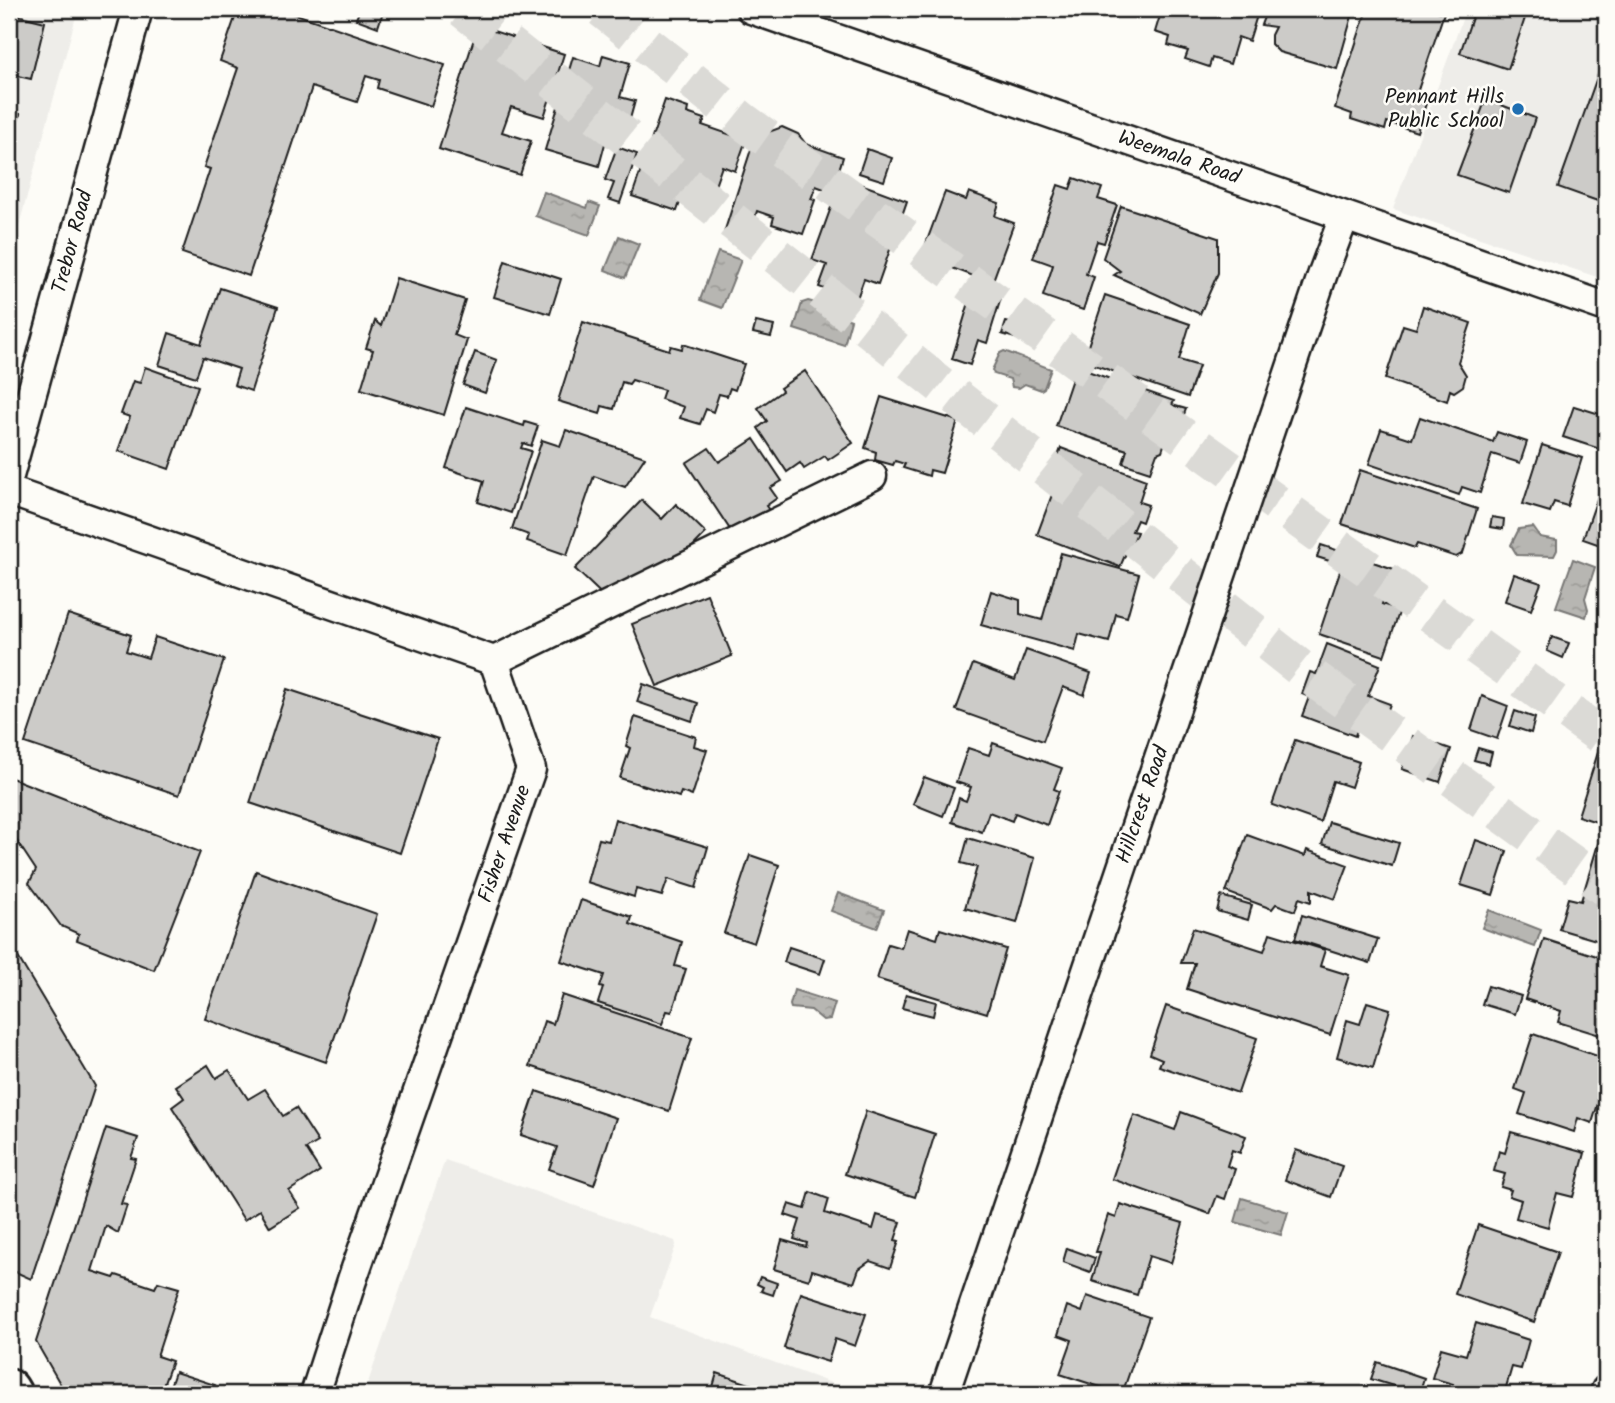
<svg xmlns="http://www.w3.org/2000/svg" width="1615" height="1403" font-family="Kalam,sans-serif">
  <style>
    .built { fill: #eeede9 }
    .water { fill: url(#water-ripples); stroke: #797876; stroke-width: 2 }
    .building { fill: #cccbc8; stroke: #1c1c1c; stroke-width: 2 }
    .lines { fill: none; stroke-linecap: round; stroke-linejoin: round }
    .highway-tunnel { stroke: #dbdad6; stroke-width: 38; stroke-dasharray: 38 19; stroke-linecap: butt }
    .street-casing { stroke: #1c1c1c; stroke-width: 33 }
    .highway-casing { stroke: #1c1c1c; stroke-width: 44 }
    .street { stroke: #fdfcf7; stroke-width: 28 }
    .highway { stroke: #fdfcf7; stroke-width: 38 }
    .poi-dot { fill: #1f6fb2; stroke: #fdfcf7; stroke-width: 2.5 }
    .labels { text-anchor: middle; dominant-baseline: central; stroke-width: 5; stroke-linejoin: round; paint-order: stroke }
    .poi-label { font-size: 21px; fill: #1c1c1c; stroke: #fdfcf7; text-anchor: end }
    .street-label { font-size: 21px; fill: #1c1c1c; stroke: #fdfcf7 }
  </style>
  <defs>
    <pattern id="water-ripples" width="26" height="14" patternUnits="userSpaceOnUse" patternTransform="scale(1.75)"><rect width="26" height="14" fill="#b7b6b2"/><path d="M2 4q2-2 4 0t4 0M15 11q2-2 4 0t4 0" fill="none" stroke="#9d9c98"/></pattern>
  </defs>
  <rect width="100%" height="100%" fill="#fdfcf7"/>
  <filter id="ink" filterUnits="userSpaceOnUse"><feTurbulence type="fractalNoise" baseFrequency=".0143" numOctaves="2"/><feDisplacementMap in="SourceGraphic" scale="14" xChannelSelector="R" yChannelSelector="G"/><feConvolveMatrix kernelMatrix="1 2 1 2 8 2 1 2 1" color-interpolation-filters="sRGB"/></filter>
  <g filter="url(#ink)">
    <g class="built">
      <polygon points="9,9 78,9 9,262"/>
      <polygon points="1466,9 1606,9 1606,280 1393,209"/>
      <polygon points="445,1160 675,1241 676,1245 650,1317 861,1394 364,1394"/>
    </g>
    <g class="water">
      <polygon points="544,192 587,208 589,202 600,206 589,235 535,216"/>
      <polygon points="619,236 639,244 625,278 605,270"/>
      <polygon points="718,252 741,260 722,308 700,300"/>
      <polygon points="808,301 816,303 819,309 851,320 844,345 794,329 802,303"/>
      <polygon points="1004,351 1051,369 1044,388 1041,390 1025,384 1019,388 1012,387 1010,379 994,374 992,370 1000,353"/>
      <polygon points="1533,527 1540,537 1557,540 1557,550 1554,556 1517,555 1511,545 1519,529"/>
      <polygon points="1573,559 1595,567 1585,598 1588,609 1586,617 1556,607"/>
      <polygon points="838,893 884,910 877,928 831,911"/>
      <polygon points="1489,910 1541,930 1535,947 1482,928"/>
      <polygon points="794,990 835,1003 830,1019 823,1020 811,1010 791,1008 790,1005"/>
      <polygon points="1242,1198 1288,1212 1281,1235 1235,1222"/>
    </g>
    <g class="building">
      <polygon points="238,9 281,9 445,65 431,106 377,88 379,80 366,76 357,102 312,87 249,276 182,253 210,169 204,167 238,68 220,61"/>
      <polygon points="360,9 384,9 378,27 356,19"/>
      <polygon points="1162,9 1259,9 1249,41 1238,37 1230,64 1212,58 1209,67 1185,59 1188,51 1168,45 1170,37 1155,32"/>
      <polygon points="1267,9 1354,9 1337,69 1279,52 1271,44 1271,35 1275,27 1261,25"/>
      <polygon points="1367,9 1430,9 1444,13 1417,93 1428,97 1417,132 1387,122 1385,130 1351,119 1352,114 1335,108"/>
      <polygon points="1475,9 1528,9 1508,69 1460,53"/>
      <polygon points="13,14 45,22 31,79 9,74 9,31"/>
      <polygon points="478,26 564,54 544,117 511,107 502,132 531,141 520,175 439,149"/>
      <polygon points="603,55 630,63 620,97 635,101 628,126 622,124 616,143 606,140 599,166 545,150 573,57 600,66"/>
      <polygon points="1601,66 1606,68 1606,204 1558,187"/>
      <polygon points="1486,99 1535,118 1509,193 1457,175"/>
      <polygon points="665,100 688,108 687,113 705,119 702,125 746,140 735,171 722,166 710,200 684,191 677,211 632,196"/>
      <polygon points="9,111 20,114 9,155"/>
      <polygon points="782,127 798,134 806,144 843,157 832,192 816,186 811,199 815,200 803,234 772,224 774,217 757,211 746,245 723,236 755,137"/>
      <polygon points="617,147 637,154 620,203 608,199 614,183 605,180"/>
      <polygon points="867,149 892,158 884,181 859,173"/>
      <polygon points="842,177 907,201 878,284 864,279 856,301 819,287 827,265 812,260"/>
      <polygon points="1074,178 1102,188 1098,199 1117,205 1104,243 1097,241 1086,274 1094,277 1083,310 1043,296 1053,265 1033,258 1058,185 1070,189"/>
      <polygon points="945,192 966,200 969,192 999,203 995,216 1014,223 992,283 936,262 941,251 925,246"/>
      <polygon points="1121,206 1218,238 1218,273 1200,314 1114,275 1120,271 1103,258"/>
      <polygon points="505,261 561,279 550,314 494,297"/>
      <polygon points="396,278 465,300 454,335 467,340 444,415 361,389 373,350 366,348 375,321 381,326"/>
      <polygon points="220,288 278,307 251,391 234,385 239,369 203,357 196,377 159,365 169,333 201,344"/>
      <polygon points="973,289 1001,298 987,343 978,340 970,365 952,359"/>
      <polygon points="1105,295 1190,324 1179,360 1199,366 1188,397 1083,361"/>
      <polygon points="1423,306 1471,323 1458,362 1466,375 1463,386 1454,392 1450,390 1447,401 1385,379 1403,325 1416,329"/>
      <polygon points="583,322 669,350 671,346 682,349 683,344 744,364 735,390 730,388 727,396 719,394 713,412 706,409 700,424 680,418 684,407 661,399 664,390 632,380 629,384 622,382 614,409 602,406 600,414 558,401"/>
      <polygon points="756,322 774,326 771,337 753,333"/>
      <polygon points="1006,322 1022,326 1018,339 1002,334"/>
      <polygon points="475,352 497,360 485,393 463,385"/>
      <polygon points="145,367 198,386 169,469 118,451 130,417 121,414 133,381 140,383"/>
      <polygon points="1076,367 1174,401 1172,405 1186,409 1174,442 1166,439 1162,451 1157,453 1150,472 1123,463 1127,450 1056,426"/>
      <polygon points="805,371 853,443 828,460 825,456 804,469 800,463 787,472 758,428 767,421 758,408 782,391 780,388"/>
      <polygon points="881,397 958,421 942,473 930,470 929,476 903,468 905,464 895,461 893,465 875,460 876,452 865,448"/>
      <polygon points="1574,406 1606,416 1606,459 1604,459 1606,451 1563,437"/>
      <polygon points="466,407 524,426 525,422 538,426 531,446 523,443 521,448 531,451 511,513 478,502 484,481 446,468"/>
      <polygon points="1420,417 1493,442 1497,432 1527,442 1520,463 1492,454 1480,493 1462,487 1459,495 1369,464 1381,429 1412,439"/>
      <polygon points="566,430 645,457 625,487 594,476 567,555 527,541 529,535 512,529 542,440 560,446"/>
      <polygon points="754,439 782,481 770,488 777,498 766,506 769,510 733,534 686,463 709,448 719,462"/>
      <polygon points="1542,445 1582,458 1567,506 1554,502 1550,512 1523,504"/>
      <polygon points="1061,448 1146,480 1139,502 1148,505 1142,522 1137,520 1132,531 1137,532 1129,553 1126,553 1120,567 1037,535 1053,492 1046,489"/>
      <polygon points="1360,470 1477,509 1463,553 1456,557 1417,544 1415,548 1342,524"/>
      <polygon points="1606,473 1606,547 1583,539"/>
      <polygon points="642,500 662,519 676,504 706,533 666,574 612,604 575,569"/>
      <polygon points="1492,517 1504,519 1503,529 1490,527"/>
      <polygon points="1321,545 1394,569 1382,604 1400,610 1384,656 1319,634 1342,565 1317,557"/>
      <polygon points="1061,553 1139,574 1127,617 1116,614 1109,642 1079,634 1075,651 981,625 991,591 1020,600 1020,614 1042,620"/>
      <polygon points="1514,574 1541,583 1531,610 1505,601"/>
      <polygon points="707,594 732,656 657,686 632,624"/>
      <polygon points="68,614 131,635 126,651 148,658 155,637 224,660 179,795 25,743"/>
      <polygon points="1552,637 1569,643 1563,658 1547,651"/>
      <polygon points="1327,644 1380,665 1368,696 1390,704 1379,734 1358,726 1355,736 1302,716 1309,697 1302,694 1310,672 1316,674"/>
      <polygon points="1026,650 1091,673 1084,695 1063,687 1043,741 956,710 973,664 1015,680"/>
      <polygon points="643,684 698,703 692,721 637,702"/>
      <polygon points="287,689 438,739 400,853 250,803"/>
      <polygon points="1482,696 1508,706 1497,739 1471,730"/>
      <polygon points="1515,711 1535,718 1531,733 1510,726"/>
      <polygon points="635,717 696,737 694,746 707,750 692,796 681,792 679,797 620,778 630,748 626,746"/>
      <polygon points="1413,736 1451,749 1440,782 1402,769"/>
      <polygon points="1295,740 1359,762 1351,787 1333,781 1320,822 1272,805"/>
      <polygon points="993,743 1062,768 1054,789 1059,791 1047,825 1015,813 1012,821 989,812 982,832 952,822 959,798 966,801 971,787 956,782 968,748 989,755"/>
      <polygon points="1600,746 1606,748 1606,825 1578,816"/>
      <polygon points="1478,748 1492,752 1489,764 1474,760"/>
      <polygon points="9,777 200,852 154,970 77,940 79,934 61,926 29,883 36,870 9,829"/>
      <polygon points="924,777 954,788 943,816 913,804"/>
      <polygon points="615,819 708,847 696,888 668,879 662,896 636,889 634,897 587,882 599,839 609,841"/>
      <polygon points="1329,822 1399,843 1392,866 1322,844"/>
      <polygon points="1247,835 1305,856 1307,850 1348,865 1335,899 1311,890 1311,902 1299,898 1295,911 1276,904 1272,909 1226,892"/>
      <polygon points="968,838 1035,858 1017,923 965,908 977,867 961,863"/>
      <polygon points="1476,840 1507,851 1493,895 1461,885"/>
      <polygon points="1598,844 1606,846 1606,943 1559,929 1568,898 1581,901"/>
      <polygon points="750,855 779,865 754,943 724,933"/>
      <polygon points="256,871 377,914 326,1062 205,1019"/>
      <polygon points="1221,896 1252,905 1248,920 1217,911"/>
      <polygon points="581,900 632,917 630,924 682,942 675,966 686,969 672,1012 667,1011 662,1024 598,1003 603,988 600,987 604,975 561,961"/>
      <polygon points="1302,915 1378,939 1370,963 1295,939"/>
      <polygon points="1193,928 1264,951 1270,933 1325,950 1320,966 1349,975 1330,1035 1187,989 1195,963 1181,963"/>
      <polygon points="907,929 937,939 940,929 1006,949 987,1013 877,979 888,944 901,948"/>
      <polygon points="1544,939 1606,959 1606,1037 1558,1022 1561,1011 1525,999"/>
      <polygon points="9,942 95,1086 31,1279 9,1269"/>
      <polygon points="789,947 825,959 820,974 784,962"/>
      <polygon points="1488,986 1521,996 1515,1014 1482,1004"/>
      <polygon points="906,994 936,1002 933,1016 902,1008"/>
      <polygon points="562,995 692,1038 669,1111 530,1066 544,1021 553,1024"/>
      <polygon points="1367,1002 1390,1009 1373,1068 1337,1057 1347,1020 1360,1024"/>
      <polygon points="1166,1006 1257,1038 1238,1093 1159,1066 1162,1059 1150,1054"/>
      <polygon points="1533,1034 1606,1059 1606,1106 1598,1104 1592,1123 1578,1118 1574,1132 1519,1114 1526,1093 1515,1089"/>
      <polygon points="208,1065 216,1078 229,1070 248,1099 265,1089 283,1116 296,1108 318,1142 306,1149 320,1171 289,1191 300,1208 270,1227 260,1210 244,1220 172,1107 184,1098 176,1086"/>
      <polygon points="536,1091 616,1118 594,1185 549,1169 557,1147 521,1135"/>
      <polygon points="866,1111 935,1134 915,1197 845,1174"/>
      <polygon points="1181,1112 1246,1136 1240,1153 1232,1150 1227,1166 1235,1169 1225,1199 1217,1196 1210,1214 1112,1179 1134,1115 1175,1130"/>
      <polygon points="106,1128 138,1138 131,1158 136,1159 121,1204 127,1205 118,1233 106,1226 92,1271 114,1278 116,1275 155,1288 158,1282 179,1288 157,1356 172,1361 160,1394 66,1394 36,1342"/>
      <polygon points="1511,1132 1585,1153 1573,1197 1557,1193 1548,1227 1516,1218 1521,1200 1509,1196 1511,1190 1501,1187 1505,1174 1494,1171 1499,1151 1505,1153"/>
      <polygon points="1296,1150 1342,1166 1331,1197 1285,1180"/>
      <polygon points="810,1192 829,1199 825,1213 873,1229 877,1215 901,1222 895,1240 899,1241 890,1268 870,1261 859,1269 854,1283 812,1270 809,1280 774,1269 782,1240 806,1247 807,1243 794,1239 800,1220 785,1215 789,1204 805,1209"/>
      <polygon points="1120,1204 1183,1223 1171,1263 1149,1256 1137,1295 1092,1281 1100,1252 1096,1252 1108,1215 1116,1218"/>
      <polygon points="1478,1225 1558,1252 1534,1322 1455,1294"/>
      <polygon points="1067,1248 1095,1258 1090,1272 1063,1262"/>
      <polygon points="760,1277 777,1283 773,1295 761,1291 763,1287 757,1284"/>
      <polygon points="801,1293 866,1314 855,1346 835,1339 828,1362 784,1348"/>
      <polygon points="1087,1296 1149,1317 1122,1394 1060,1374 1072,1340 1058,1335 1067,1306 1082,1312"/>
      <polygon points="1476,1323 1529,1340 1521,1369 1512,1367 1504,1394 1465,1394 1451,1390 1453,1384 1432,1378 1441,1348 1466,1355"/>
      <polygon points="1377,1362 1424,1378 1419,1394 1371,1379"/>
      <polygon points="175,1372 215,1385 211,1394 168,1392"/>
      <polygon points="717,1373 779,1394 711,1394"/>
      <polygon points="1179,1386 1201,1394 1176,1394"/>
    </g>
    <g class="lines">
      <g class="highway-tunnel">
        <polyline points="463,9 1309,675 1606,888"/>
        <polyline points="602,9 744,122 1606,739"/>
      </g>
      <defs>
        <g id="street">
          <polyline points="751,9 1606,307"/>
          <polyline points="9,476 138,9"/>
          <polyline points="9,491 494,661 531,769 352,1280 315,1394"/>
          <polyline points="494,661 872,476"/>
          <polyline points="944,1394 1323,273 1344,217"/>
          <polyline points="1605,1394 1606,1390"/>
        </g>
        <polyline id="highway" points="9,1389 12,1394"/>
      </defs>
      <use href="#street" class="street-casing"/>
      <use href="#highway" class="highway-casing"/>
      <use href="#street" class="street"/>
      <use href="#highway" class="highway"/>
    </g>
  </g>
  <circle class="poi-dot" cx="1518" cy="109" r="7"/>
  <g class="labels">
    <g class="poi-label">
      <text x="1504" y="97">Pennant Hills<tspan x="1504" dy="24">Public School</tspan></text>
    </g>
    <g class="street-label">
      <text transform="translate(1179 158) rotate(19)">Weemala Road</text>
      <text transform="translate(73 242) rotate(-75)">Trebor Road</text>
      <text transform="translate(1143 805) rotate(-71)">Hillcrest Road</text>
      <text transform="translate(505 844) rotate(-71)">Fisher Avenue</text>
    </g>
  </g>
  <rect width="1615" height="1403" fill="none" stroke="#fdfcf7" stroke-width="35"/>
  <rect x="18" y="18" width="1580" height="1368" fill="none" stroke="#1c1c1c" stroke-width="2.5" filter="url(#ink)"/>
</svg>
